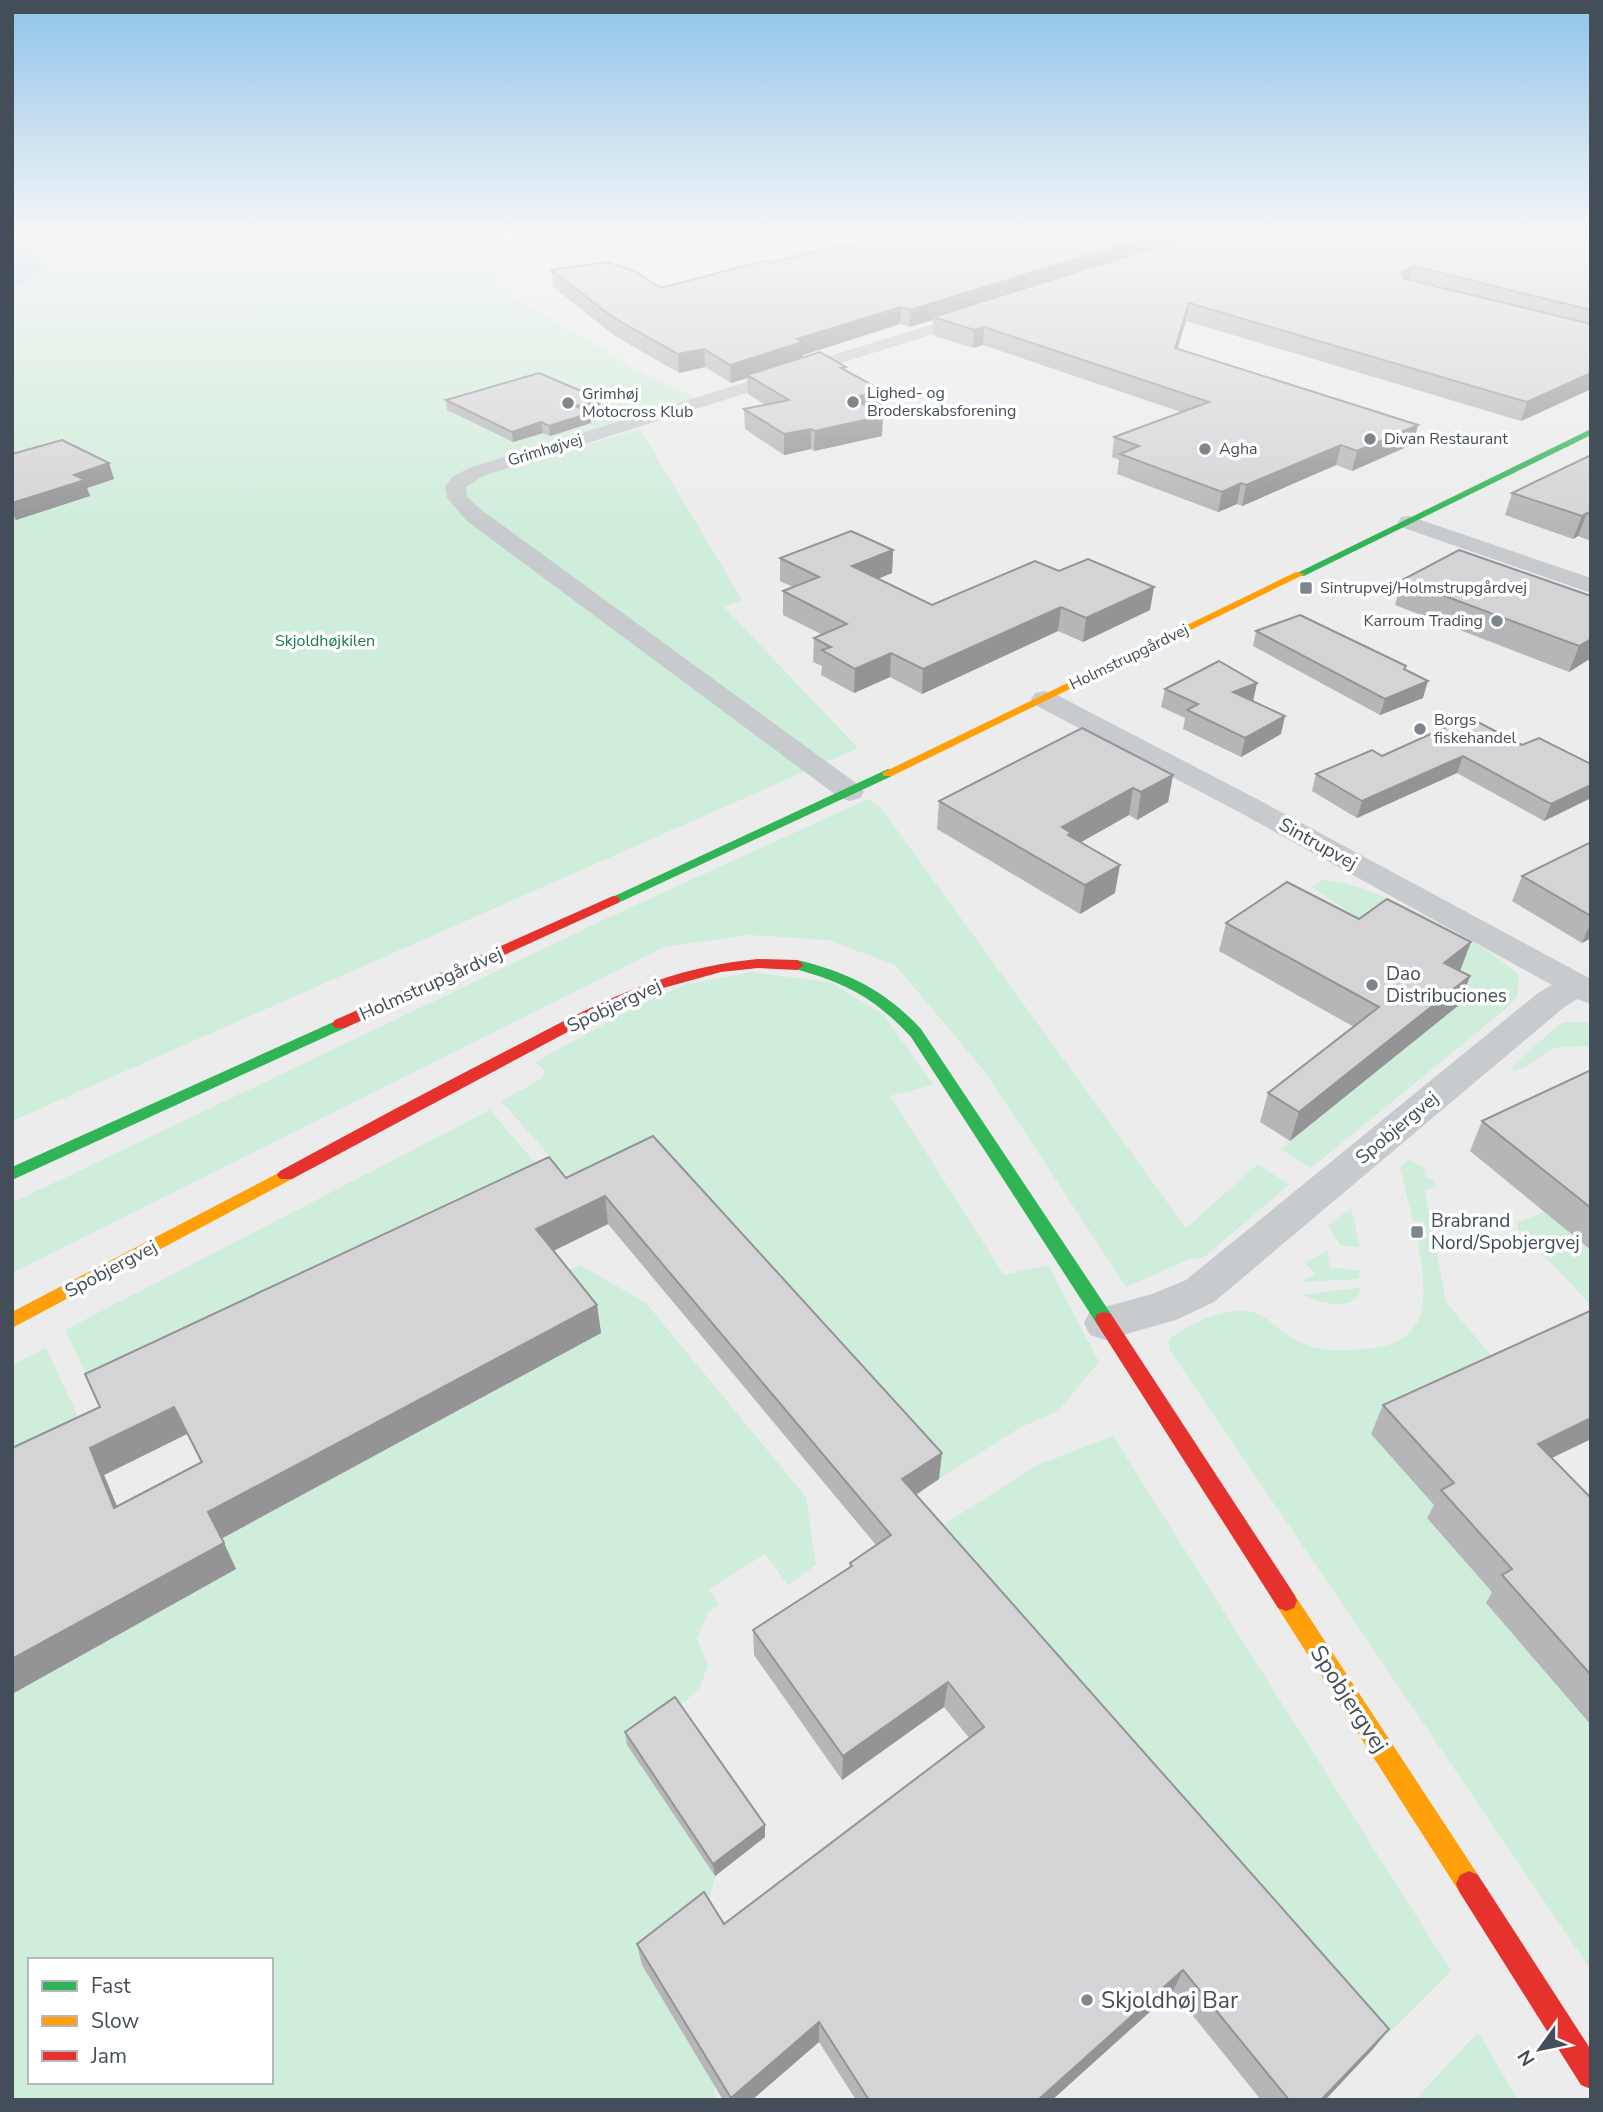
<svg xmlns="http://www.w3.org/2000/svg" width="1603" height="2112" font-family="'Nunito Sans',sans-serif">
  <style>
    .green { fill: #cfeddb; fill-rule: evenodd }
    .water { fill: #a4dbec }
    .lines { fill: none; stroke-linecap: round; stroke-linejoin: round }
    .stream { stroke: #a4dbec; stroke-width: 5 }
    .street { fill: #c8cbcd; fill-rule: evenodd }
    .fast { fill: #30b455; fill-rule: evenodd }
    .slow { fill: #ff9f0a; fill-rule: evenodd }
    .jam { fill: #e5322d; fill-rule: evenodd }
    .wall { fill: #b6b6b9; fill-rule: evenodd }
    .shaded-wall { fill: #949496 }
    .building { fill: #d4d4d7; stroke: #949496; stroke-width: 2; fill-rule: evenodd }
    .poi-dot { fill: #7f858c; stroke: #fff; stroke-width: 2.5 }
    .labels { text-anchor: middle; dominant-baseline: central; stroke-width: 7; stroke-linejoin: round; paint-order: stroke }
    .far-poi-label { font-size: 16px; fill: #444e59; stroke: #fff; text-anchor: start }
    .far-street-label { font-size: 16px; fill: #444e59; stroke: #fff }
    .far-park-label { font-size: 16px; fill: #157949; stroke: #fff }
    .street-label { font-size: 19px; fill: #444e59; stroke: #fff }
    .poi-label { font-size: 19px; fill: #444e59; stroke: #fff; text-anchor: start }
    .near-street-label { font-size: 23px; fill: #444e59; stroke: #fff }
    .near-poi-label { font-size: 23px; fill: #444e59; stroke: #fff; text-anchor: start }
  </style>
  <rect width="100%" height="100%" fill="#edecec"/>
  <g class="green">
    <polygon points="12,232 811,232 870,245 783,269 687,240 593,266 559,259 514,266 507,262 494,287 648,376 706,402 567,443 573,449 640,429 742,600 724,607 858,748 12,1121"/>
    <polygon points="868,799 881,808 1186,1228 1258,1164 1289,1185 1203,1258 1190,1259 1126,1287 986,1073 895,965 828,940 749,935 664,947 12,1273 12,1203 614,915"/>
    <path d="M1323 880C1365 880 1491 945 1519 976L1517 997 1508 1007 1311 1168 1280 1149 1458 1005 1366 923 1312 887Z"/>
    <polygon points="752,972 830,982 884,1015 933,1085 890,1096 1004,1275 1048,1265 1099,1362 1058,1411 1019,1428 939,1479 656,1163 586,1197 501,1101 541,1079 546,1072 535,1062 639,1005 686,984"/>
    <polygon points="1566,1022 1591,1022 1591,1048 1587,1046 1553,1048 1528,1066 1514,1071 1511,1068 1558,1025"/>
    <polygon points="490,1110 553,1184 99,1401 65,1330"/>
    <path d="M1411 1160 1424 1168 1426 1178 1432 1179 1436 1185 1425 1191 1446 1302 1505 1372 1440 1512 1496 1597 1486 1603 1591 1725V1970L1169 1349V1340C1184 1325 1232 1305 1253 1312 1270 1317 1284 1336 1302 1343 1322 1352 1343 1351 1365 1349 1437 1343 1426 1291 1417 1237L1428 1238 1424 1222 1413 1221 1400 1169 1405 1162Z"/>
    <polygon points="1351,1208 1360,1247 1341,1246 1328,1226"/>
    <polygon points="1545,1212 1584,1245 1591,1244 1591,1305 1518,1229 1517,1222"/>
    <polygon points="1327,1250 1330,1267 1360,1271 1359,1279 1301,1282 1315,1274 1305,1263"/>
    <path d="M580 1265 646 1303 806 1497 816 1565 788 1585 765 1554 709 1589 719 1604 707 1614 697 1639 708 1665 700 1687 676 1710 627 1745 715 1876 706 1915 715 2100H12V1694L236 1569 221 1539 600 1333 556 1276ZM30 1960H271V2082H30Z"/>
    <path d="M1361 1287C1357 1314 1319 1303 1302 1295Z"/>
    <polygon points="46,1348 91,1444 12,1482 12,1365"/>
    <polygon points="1113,1436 1451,1971 1373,2049 926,1536 1037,1465"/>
    <polygon points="1478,2032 1518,2100 1415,2100"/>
  </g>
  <path class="water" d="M12 243C24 244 37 253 42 264L38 273 12 290Z"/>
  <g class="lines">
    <polyline class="stream" points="14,243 25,232"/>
    <g class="street">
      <polygon points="978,310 984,312 986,315 984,318 483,476 466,487 467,497 483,511 860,786 864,792 860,798 850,801 840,798 467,521 447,498 445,487 452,477 469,468"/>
      <polygon points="1409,516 1591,578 1591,593 1401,527 1398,522 1401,517"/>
      <polygon points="1044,691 1053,693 1259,800 1591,979 1591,1004 1577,999 1562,1009 1214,1302 1176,1320 1105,1340 1090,1335 1084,1323 1090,1311 1152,1294 1186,1280 1538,993 1552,985 1239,812 1035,705 1031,699 1035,693"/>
    </g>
    <g class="fast">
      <polygon points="1591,429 1591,435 1304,576 1295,574"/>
      <polygon points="888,769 892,770 892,776 618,903 613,904 606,900"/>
      <path d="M797 960C848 972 886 991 921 1029L1111 1314 1113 1319 1111 1324 1104 1326 1097 1324 911 1037C874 997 844 982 792 968L790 965Z"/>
      <polygon points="340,1019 345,1020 348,1024 345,1028 12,1180 12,1167"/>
    </g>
    <g class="slow">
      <polygon points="1296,572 1305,574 892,776 884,776 882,773"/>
      <polygon points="286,1169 292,1171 295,1175 292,1179 12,1328 12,1312"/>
      <polygon points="1286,1591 1294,1594 1478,1875 1482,1884 1478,1893 1469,1897 1460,1893 1278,1608 1275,1601 1278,1594"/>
    </g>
    <g class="jam">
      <polygon points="613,896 618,897 620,900 618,903 345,1028 335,1028 332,1024 335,1020"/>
      <path d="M758 959 797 960 804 965 797 970 758 968 721 972 656 990 590 1020 292 1179H280L277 1175 280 1171C355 1130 430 1090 506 1051 591 1007 660 968 758 959Z"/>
      <polygon points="1104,1312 1111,1314 1294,1594 1297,1601 1294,1608 1286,1611 1278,1608 1097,1324 1095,1319 1097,1314"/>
      <polygon points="1469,1871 1478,1875 1591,2050 1591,2089 1581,2085 1460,1893 1456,1884 1460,1875"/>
    </g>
  </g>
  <g class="wall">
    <polygon points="900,232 1591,232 1591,389 1521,421 1186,321 1177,349 1413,444 1352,471 1336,465 1242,506 1237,504 1218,512 1117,474 1119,460 1112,457 1114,437 1181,412 983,345 973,348 932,335 933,320 909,327 900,324 803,355 803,358 846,370 883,411 876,412 882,436 814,451 811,449 784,455 745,429 744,409 765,405 748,394 747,378 731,383 705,367 679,373 615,336 553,287 551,270 660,288 770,263 845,247"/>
    <polygon points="446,400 601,409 590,413 591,423 550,436 543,433 513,442 447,410"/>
    <polygon points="12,454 114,479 87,488 90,496 16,520 12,518"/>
    <polygon points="1591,455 1591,541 1578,536 1573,539 1505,515 1512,493"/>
    <polygon points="893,550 892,573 878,579 932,605 1035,561 1150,610 1083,642 1058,631 922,694 890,677 854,693 821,675 822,666 813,662 814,638 821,634 783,615 783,591 793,587 780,581 780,558"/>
    <polygon points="1402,580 1591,596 1591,658 1569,672 1395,605"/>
    <polygon points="1256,631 1406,666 1405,670 1423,698 1380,715 1253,646"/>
    <polygon points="1257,683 1253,701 1281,734 1241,757 1183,729 1185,718 1161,707 1165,689"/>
    <polygon points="1522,745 1591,764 1591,798 1544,821 1457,773 1357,818 1312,791 1316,774 1382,756"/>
    <polygon points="1173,775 1168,802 1137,820 1129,815 1081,842 1115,893 1080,914 937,829 939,801"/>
    <polygon points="1591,842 1591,938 1582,943 1512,901 1522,876"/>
    <polygon points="1226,923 1460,971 1470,976 1459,1005 1290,1141 1260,1122 1268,1093 1354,1027 1219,951"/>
    <polygon points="1591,1070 1591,1250 1470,1151 1482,1121"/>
    <path d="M653 1136 939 1479 916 1495 1389 2029 1373 2049 1325 2100H1261L1173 1991 1052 2100H856L819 2042 752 2100H723L642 1965 637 1944 724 1924 970 1739 944 1707 842 1780 754 1655 753 1630 849 1567 850 1563 876 1545 608 1224 553 1251 597 1305 601 1333 221 1538 236 1569 12 1694V1448L100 1407ZM187 1434 201 1463 117 1507 104 1475Z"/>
    <polygon points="1383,1405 1591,1439 1552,1458 1591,1498 1591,1725 1486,1603 1492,1592 1427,1518 1434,1505 1371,1434"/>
    <polygon points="625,1732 765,1825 765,1837 715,1876 627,1745"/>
  </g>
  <g class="shaded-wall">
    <polygon points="1163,232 1212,232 933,317 933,320 909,327 910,310"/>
    <polygon points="1413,266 1409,282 1398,289 1402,272"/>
    <polygon points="1189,303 1186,321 1172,367 1175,348"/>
    <polygon points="901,307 900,324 803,355 803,361 747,375 747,378 731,383 730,365 797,339"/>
    <polygon points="984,327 983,345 973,348 974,330"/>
    <polygon points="704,349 705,367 679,373 678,354"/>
    <polygon points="1591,373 1591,389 1521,421 1527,402"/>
    <polygon points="883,391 883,411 851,417 852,398"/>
    <polygon points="600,399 601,409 576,417 575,406"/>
    <polygon points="590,413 591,423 550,436 549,426"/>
    <polygon points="883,416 882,436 814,451 815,431"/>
    <polygon points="541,422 543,433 513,442 512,432"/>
    <polygon points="1418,425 1413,444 1352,471 1357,451"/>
    <polygon points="811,429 811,449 784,455 784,434"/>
    <polygon points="1341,445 1336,465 1242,506 1246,485"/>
    <polygon points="109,463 114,479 87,488 90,496 16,520 12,509 12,503 74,475"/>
    <polygon points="1241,483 1237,504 1218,512 1222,492"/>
    <polygon points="1587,513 1578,536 1573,539 1582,516"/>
    <polygon points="893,550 892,573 851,589 852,566"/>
    <polygon points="1154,587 1150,610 1083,642 1086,618"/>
    <polygon points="1061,607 1058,631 922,694 923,669"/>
    <polygon points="1591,639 1591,658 1569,672 1579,646"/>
    <polygon points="891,653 890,677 854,693 855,669"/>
    <polygon points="1428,681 1423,698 1380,715 1385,699"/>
    <polygon points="1257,683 1253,701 1233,692"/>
    <polygon points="1285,716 1281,734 1241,757 1245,738"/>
    <polygon points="1463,756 1457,773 1357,818 1362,801"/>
    <polygon points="1173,775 1168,802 1137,820 1141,792"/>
    <polygon points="1591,785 1591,798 1544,821 1551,804"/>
    <polygon points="1133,788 1129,815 1069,849 1062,827"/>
    <polygon points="1120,865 1115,893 1080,914 1085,885"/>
    <polygon points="1591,922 1591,938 1582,943"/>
    <polygon points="1471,942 1460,971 1434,991 1444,963"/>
    <polygon points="1470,976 1459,1005 1290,1141 1299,1112"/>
    <polygon points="605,1196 608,1224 541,1257 536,1229"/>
    <polygon points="597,1305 601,1333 221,1539 208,1512"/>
    <polygon points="174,1407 187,1434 104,1475 129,1535 114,1508 90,1448"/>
    <polygon points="1591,1418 1591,1439 1522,1472 1538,1444"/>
    <polygon points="942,1453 939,1479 900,1505 902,1479"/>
    <polygon points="224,1543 236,1569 12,1694 12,1659"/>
    <polygon points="948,1682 944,1707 842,1780 843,1756"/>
    <polygon points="765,1825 765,1837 715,1876 713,1864"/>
    <polygon points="1183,1970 1173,1991 1052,2100 1038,2100"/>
    <polygon points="819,2022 819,2042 752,2100 731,2100 731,2098"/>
    <polygon points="1389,2029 1373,2049 1325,2100 1321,2100"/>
  </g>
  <g class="building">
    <polygon points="900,232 1163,232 910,310 901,307 797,339 803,342 730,365 704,349 678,354 614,318 551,270 607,262 635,271 660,288 764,261 770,263 840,245 845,247"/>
    <polygon points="1205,232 1563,232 1591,243 1591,310 1413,266 1402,272 1405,279 1591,324 1591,373 1527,402 1189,303 1175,348 1418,425 1357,451 1341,445 1246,485 1241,483 1222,492 1120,454 1139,446 1114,437 1209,402 984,327 974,330 933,317"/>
    <polygon points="820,352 846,367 841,368 883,391 852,398 883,416 815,431 811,429 784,434 744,409 789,400 747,375"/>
    <polygon points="539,373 600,399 575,406 590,413 549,426 541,422 512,432 446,400"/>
    <polygon points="62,440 109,463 74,475 85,480 12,503 12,454"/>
    <polygon points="1591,455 1591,515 1587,513 1582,516 1512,493"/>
    <polygon points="851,531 893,550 852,566 932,605 1035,561 1059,571 1088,559 1154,587 1086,618 1061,607 923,669 891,653 855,669 822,650 831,647 814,638 847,624 783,591 819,577 780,558"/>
    <polygon points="1459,550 1591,596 1591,639 1579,646 1402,580"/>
    <polygon points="1300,615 1406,666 1404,669 1428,681 1385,699 1256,631"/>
    <polygon points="1219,661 1257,683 1233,692 1285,716 1245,738 1187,710 1198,704 1165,689"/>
    <polygon points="1468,717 1522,745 1539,738 1591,764 1591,785 1551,804 1463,756 1362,801 1316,774 1372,750 1382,756"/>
    <polygon points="1082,728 1173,775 1141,792 1133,788 1062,827 1071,833 1068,835 1120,865 1085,885 939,801"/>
    <polygon points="1591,842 1591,916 1522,876"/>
    <polygon points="1287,882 1359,919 1387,899 1471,942 1444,963 1470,976 1299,1112 1268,1093 1379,1007 1226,923"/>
    <polygon points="1591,1070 1591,1208 1482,1121"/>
    <path d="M653 1136 942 1453 902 1479 1389 2029 1321 2100H1289L1183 1970 1038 2100H869L819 2022 731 2098 637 1944 704 1892 724 1924 984 1727 948 1682 843 1756 753 1630 852 1566 850 1563 891 1535 605 1196 536 1229 597 1305 208 1512 224 1543 12 1659V1448L100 1407 85 1374 549 1157 566 1178ZM174 1407 202 1462 114 1508 90 1448Z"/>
    <polygon points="1590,1311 1591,1312 1591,1418 1538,1444 1591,1498 1591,1675 1502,1575 1512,1569 1441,1490 1454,1483 1383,1405"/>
    <polygon points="675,1697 765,1825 713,1864 625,1732"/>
  </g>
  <linearGradient id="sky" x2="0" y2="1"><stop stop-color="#8dc4ea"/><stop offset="0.44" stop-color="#f7f6f6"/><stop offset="1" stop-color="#f7f6f6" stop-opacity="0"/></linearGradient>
  <rect width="1603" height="528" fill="url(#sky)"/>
  <g class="poi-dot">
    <circle cx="853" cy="402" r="7"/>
    <circle cx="568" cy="403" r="7"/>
    <circle cx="1370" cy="439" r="7"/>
    <circle cx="1205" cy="449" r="7"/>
    <rect x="1299" y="581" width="14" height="14" rx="3.5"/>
    <circle cx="1497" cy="621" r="7"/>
    <circle cx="1420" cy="729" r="7"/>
    <circle cx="1372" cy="985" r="7"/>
    <rect x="1410" y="1225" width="14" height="14" rx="3.5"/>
    <circle cx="1087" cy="2000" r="7"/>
  </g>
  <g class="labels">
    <g class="far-poi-label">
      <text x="867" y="393">Lighed- og<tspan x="867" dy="18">Broderskabsforening</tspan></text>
      <text x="582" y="394">Grimhøj<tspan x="582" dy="18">Motocross Klub</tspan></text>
      <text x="1384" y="439">Divan Restaurant</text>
      <text x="1219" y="449">Agha</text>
      <text x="1320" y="588">Sintrupvej/Holmstrupgårdvej</text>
      <text x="1483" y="621" text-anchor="end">Karroum Trading</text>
      <text x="1434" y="720">Borgs<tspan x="1434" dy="18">fiskehandel</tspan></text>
    </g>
    <g class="far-street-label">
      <text transform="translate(545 450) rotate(-17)">Grimhøjvej</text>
      <text transform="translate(1129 657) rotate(-26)">Holmstrupgårdvej</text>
    </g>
    <g class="far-park-label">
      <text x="325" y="641">Skjoldhøjkilen</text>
    </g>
    <g class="street-label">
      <text transform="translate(1318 844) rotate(29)">Sintrupvej</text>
      <text transform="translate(431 984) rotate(-24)">Holmstrupgårdvej</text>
      <text transform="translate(614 1006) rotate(-25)">Spobjergvej</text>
      <text transform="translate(1397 1128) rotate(-40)">Spobjergvej</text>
      <text transform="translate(111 1269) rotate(-28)">Spobjergvej</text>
    </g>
    <g class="poi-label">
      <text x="1386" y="974">Dao<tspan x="1386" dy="22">Distribuciones</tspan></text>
      <text x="1431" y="1221">Brabrand<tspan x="1431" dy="22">Nord/Spobjergvej</tspan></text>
    </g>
    <g class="near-street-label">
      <text transform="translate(1349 1699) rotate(57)">Spobjergvej</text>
    </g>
    <g class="near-poi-label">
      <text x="1101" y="2000">Skjoldhøj Bar</text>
    </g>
  </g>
  <rect width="1603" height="2112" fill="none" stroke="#444e59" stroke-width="28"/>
  <rect x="28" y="1958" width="245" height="126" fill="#ffffff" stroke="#b4b8bd" stroke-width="2"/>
  <rect x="42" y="1981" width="35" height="10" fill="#30b455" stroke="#b4b8bd" stroke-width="2"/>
  <text x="91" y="1993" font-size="21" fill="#444e59">Fast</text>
  <rect x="42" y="2016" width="35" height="10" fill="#ff9f0a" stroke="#b4b8bd" stroke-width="2"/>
  <text x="91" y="2028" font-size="21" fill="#444e59">Slow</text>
  <rect x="42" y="2051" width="35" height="10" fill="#e5322d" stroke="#b4b8bd" stroke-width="2"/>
  <text x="91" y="2063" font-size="21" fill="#444e59">Jam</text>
  <g transform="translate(1540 2049) rotate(237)" stroke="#ffffff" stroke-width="5" paint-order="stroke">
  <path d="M0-5L12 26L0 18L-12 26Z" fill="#444e59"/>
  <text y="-10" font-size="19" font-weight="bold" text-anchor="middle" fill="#444e59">N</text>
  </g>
</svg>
